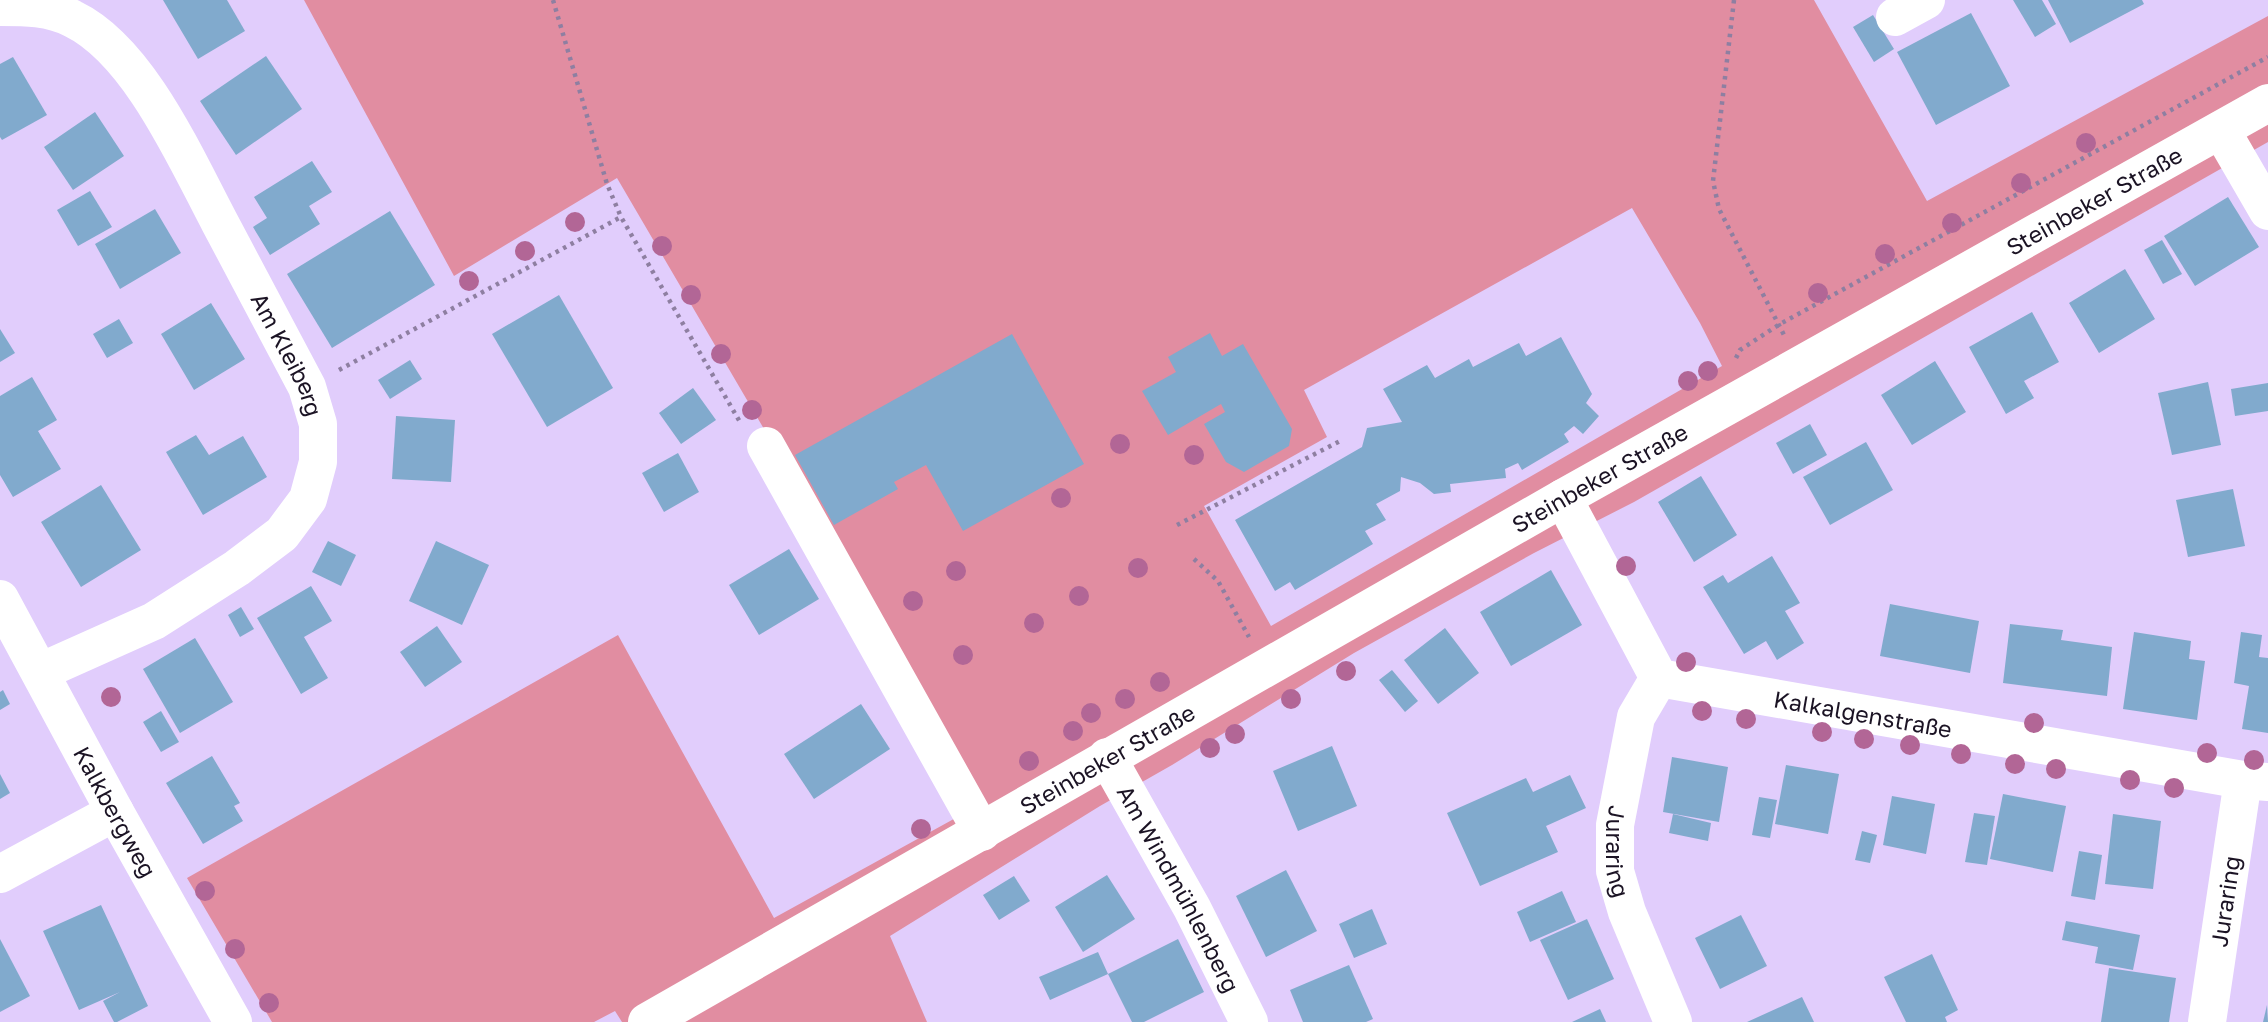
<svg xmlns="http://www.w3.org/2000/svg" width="2268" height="1022" font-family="'Golos Text',sans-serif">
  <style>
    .green { fill: #e18da1; fill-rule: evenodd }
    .building { fill: #81aacd }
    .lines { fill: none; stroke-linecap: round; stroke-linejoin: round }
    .path { stroke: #8e7fa1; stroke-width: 4.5; stroke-dasharray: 3.5 5; stroke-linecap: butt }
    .minor { stroke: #fff; stroke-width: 38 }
    .tree { fill: #b26696 }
    .labels { text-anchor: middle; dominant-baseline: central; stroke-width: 6; stroke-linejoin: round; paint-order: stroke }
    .street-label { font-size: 23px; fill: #1b1324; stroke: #e1cdfc }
  </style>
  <rect width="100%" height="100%" fill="#e1cdfc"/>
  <path class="green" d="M304 0H1814L1927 201 2268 16V142L1634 502 1534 553 1354 653 1172 765 1100 806 890 936 927 1022H622L615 1011 594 1022H272L187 878 618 635 774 918 961 815 867 605 617 178 454 276ZM1632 208 1700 323 1722 366 1271 626 1204 506 1327 437 1304 390Z"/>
  <g class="building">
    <polygon points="163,0 227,0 245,31 198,59"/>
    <polygon points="2013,0 2042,0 2056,24 2035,37"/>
    <polygon points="2048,0 2142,0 2144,4 2070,43"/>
    <polygon points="1971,13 2010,86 1936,125 1897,52"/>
    <polygon points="1873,15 1894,49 1874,62 1853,27"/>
    <polygon points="266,56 302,109 236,155 200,101"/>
    <polygon points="13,57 47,115 2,140 0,137 0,64"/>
    <polygon points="95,112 124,156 73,190 44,147"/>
    <polygon points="312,161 332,192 309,206 320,224 270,255 253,227 267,218 254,197"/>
    <polygon points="90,191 112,227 78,246 57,210"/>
    <polygon points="2228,197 2259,247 2195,286 2164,236"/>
    <polygon points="155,209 181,253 120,289 95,244"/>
    <polygon points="390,211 435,285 332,348 287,274"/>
    <polygon points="2162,240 2182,274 2163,284 2144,250"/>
    <polygon points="2125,269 2155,319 2099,353 2069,303"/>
    <polygon points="559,295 613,388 547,427 492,334"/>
    <polygon points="211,303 245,359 194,390 161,334"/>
    <polygon points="2032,312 2059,362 2024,381 2034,398 2006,414 1969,347"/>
    <polygon points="119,319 133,343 107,358 93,334"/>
    <polygon points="0,329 15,353 0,362"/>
    <polygon points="1210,333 1222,356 1243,344 1292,429 1289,446 1244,472 1226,462 1204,424 1225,412 1221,404 1168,435 1142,391 1176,372 1168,357"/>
    <polygon points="1012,334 1084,464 963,531 926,465 894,482 898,489 834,525 795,455"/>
    <polygon points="1561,337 1592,394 1586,403 1599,416 1583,434 1574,426 1564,434 1569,442 1522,470 1518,463 1505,469 1506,478 1450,484 1451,492 1434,494 1420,483 1401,477 1400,491 1376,504 1386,520 1365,531 1373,544 1295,590 1290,582 1275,591 1235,520 1362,447 1367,428 1402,422 1383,389 1427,365 1435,378 1469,359 1473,367 1519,343 1526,356"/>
    <polygon points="410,360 422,379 390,399 378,380"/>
    <polygon points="1935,361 1966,412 1912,445 1881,395"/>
    <polygon points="32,377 57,420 38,431 61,469 13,497 0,475 0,396"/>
    <polygon points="2208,382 2221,445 2172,455 2158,393"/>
    <polygon points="2268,383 2268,411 2235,416 2231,389"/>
    <polygon points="693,388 716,420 681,444 659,413"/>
    <polygon points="396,416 455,420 451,482 392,479"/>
    <polygon points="1810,424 1827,455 1793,474 1776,443"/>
    <polygon points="196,435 209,455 243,436 267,477 203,515 166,452"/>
    <polygon points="1866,442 1893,490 1830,525 1803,477"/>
    <polygon points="678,453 699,492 664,512 642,473"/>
    <polygon points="1701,476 1737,535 1694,562 1658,502"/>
    <polygon points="101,485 141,550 81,587 41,522"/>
    <polygon points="2233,489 2245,546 2188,557 2176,500"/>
    <polygon points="328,541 356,555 341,586 312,572"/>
    <polygon points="436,541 489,565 462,625 409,601"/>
    <polygon points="789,549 819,599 759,635 729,585"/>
    <polygon points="1772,556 1800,603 1785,611 1804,643 1777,660 1766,641 1744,654 1703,587 1723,575 1728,583"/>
    <polygon points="1551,570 1582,625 1511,666 1480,612"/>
    <polygon points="311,586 332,621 304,637 328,678 301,694 257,618"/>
    <polygon points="1890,604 1979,621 1970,673 1880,656"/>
    <polygon points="241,607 254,629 240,637 228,615"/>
    <polygon points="2010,624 2063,630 2061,640 2112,647 2107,696 2003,683"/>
    <polygon points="437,626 462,662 425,687 400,652"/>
    <polygon points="1445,628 1479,673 1438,704 1404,660"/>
    <polygon points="2134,632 2191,641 2189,659 2205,661 2197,720 2123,709"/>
    <polygon points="2241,632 2262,635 2259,657 2268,658 2268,733 2242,729 2249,686 2234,683"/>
    <polygon points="195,638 233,702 180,733 143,669"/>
    <polygon points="1392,670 1418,701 1405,712 1379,680"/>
    <polygon points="3,690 10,704 0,710 0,692"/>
    <polygon points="861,704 890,749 814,799 784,754"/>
    <polygon points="161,711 179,742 161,752 143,722"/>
    <polygon points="1332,746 1357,806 1298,831 1273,771"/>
    <polygon points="212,756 240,803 234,806 243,821 203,844 166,783"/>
    <polygon points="1672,757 1728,767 1719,822 1663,812"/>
    <polygon points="1786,765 1839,774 1828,834 1775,824"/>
    <polygon points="0,774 10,793 0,799"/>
    <polygon points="1570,775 1586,808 1546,826 1558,852 1480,886 1447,813 1526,778 1533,792"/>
    <polygon points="2003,794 2066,806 2053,872 1990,859"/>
    <polygon points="1892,796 1935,804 1926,854 1883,845"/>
    <polygon points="1759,797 1777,800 1770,838 1752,835"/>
    <polygon points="1974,813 1995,816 1987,865 1965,862"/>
    <polygon points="1673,814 1711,823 1708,841 1669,833"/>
    <polygon points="2113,814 2161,821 2153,889 2105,884"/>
    <polygon points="1862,831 1877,835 1870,863 1855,860"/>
    <polygon points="2079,851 2102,855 2095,900 2071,896"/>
    <polygon points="1286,870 1317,931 1266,957 1236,896"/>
    <polygon points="1107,875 1135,919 1083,952 1055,907"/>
    <polygon points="1014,876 1030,901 999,920 983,895"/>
    <polygon points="1562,891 1576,922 1530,942 1517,912"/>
    <polygon points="101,905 148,1006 117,1022 114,1022 103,1001 120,992 79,1010 43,931"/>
    <polygon points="1372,909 1387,944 1354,958 1339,924"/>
    <polygon points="1741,915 1767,966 1720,989 1695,938"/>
    <polygon points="1587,919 1614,979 1568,1000 1540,940"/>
    <polygon points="2066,921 2140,935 2133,970 2095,963 2098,947 2062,940"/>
    <polygon points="0,939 30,996 0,1012"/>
    <polygon points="1178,939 1204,992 1144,1022 1132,1022 1108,974 1050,1000 1039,977 1098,952 1108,974"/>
    <polygon points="1932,954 1958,1010 1945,1017 1947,1022 1906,1022 1884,977"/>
    <polygon points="1349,965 1373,1019 1366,1022 1303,1022 1290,990"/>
    <polygon points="2109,968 2176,978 2169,1022 2101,1022"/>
    <polygon points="1802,997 1814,1022 1747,1022"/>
    <polygon points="2267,1005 2268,1022 2263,1022"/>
    <polygon points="1600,1009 1606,1022 1572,1022"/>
  </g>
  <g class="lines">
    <g class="path">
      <polyline points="553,0 607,184 621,217"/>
      <polyline points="1734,0 1713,181 1719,209 1784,335"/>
      <polyline points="1736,358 1740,350 1780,324 2268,57"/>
      <polyline points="339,370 621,217 740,422"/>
      <polyline points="1177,525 1340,441"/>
      <polyline points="1194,559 1218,581 1249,637"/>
    </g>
    <g class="minor">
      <path id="s1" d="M0 7C25 7 50 7 73 19 139 51 186 159 220 223 249 277 278 332 307 387L318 424V462L308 499 282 534 237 568 154 621 40 672"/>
      <polyline points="1895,17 1926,0"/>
      <polyline points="2221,130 2268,211"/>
      <polyline points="766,446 982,832"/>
      <path id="s2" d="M1563 498 1659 678 2243 780 2268 782"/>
      <path id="s3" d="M0 599 115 812 233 1022"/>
      <path id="s4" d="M1659 678 1636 717 1615 825V871L1627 912 1673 1022"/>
      <path id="s5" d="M1107 757 1192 908 1249 1022"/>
      <polyline points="0,874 115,812"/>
      <path id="s6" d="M647 1022 1563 498 2268 103"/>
      <path id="s7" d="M2207 1022 2243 780"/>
    </g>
  </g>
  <g class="tree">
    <circle cx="2086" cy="143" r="10"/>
    <circle cx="2021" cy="183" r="10"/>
    <circle cx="575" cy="222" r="10"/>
    <circle cx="1952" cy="223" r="10"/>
    <circle cx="662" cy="246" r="10"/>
    <circle cx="525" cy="251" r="10"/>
    <circle cx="1885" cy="254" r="10"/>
    <circle cx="469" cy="281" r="10"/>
    <circle cx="1818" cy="293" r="10"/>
    <circle cx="691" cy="295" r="10"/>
    <circle cx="721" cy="354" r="10"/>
    <circle cx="1708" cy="371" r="10"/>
    <circle cx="1688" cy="381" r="10"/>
    <circle cx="752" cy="410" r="10"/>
    <circle cx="1120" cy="444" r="10"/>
    <circle cx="1194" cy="455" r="10"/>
    <circle cx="1061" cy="498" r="10"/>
    <circle cx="1626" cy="566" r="10"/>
    <circle cx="1138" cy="568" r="10"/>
    <circle cx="956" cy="571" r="10"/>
    <circle cx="1079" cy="596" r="10"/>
    <circle cx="913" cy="601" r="10"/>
    <circle cx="1034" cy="623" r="10"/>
    <circle cx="963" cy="655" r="10"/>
    <circle cx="1686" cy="662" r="10"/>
    <circle cx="1346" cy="671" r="10"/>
    <circle cx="1160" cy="682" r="10"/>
    <circle cx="111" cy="697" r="10"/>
    <circle cx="1125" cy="699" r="10"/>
    <circle cx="1291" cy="699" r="10"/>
    <circle cx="1702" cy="711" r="10"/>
    <circle cx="1091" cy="713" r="10"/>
    <circle cx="1746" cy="719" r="10"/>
    <circle cx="2034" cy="723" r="10"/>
    <circle cx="1073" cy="731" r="10"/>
    <circle cx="1822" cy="732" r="10"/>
    <circle cx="1235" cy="734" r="10"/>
    <circle cx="1864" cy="739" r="10"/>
    <circle cx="1910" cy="745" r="10"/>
    <circle cx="1210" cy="748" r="10"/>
    <circle cx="2207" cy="753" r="10"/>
    <circle cx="1961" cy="754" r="10"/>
    <circle cx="2254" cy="760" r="10"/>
    <circle cx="1029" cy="761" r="10"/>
    <circle cx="2015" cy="764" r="10"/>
    <circle cx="2056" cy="769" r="10"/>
    <circle cx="2130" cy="780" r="10"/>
    <circle cx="2174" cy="788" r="10"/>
    <circle cx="921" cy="829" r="10"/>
    <circle cx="205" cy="891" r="10"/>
    <circle cx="235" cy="949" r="10"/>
    <circle cx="269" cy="1003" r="10"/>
  </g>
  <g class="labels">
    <g class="street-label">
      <text stroke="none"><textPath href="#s6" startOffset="1664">Steinbeker Straße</textPath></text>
      <text stroke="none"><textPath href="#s1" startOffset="478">Am Kleiberg</textPath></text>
      <text stroke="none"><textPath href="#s6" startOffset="1097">Steinbeker Straße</textPath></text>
      <text stroke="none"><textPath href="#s2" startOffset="411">Kalkalgenstraße</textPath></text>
      <text stroke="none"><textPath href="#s6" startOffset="530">Steinbeker Straße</textPath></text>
      <text stroke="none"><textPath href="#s3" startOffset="242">Kalkbergweg</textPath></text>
      <text stroke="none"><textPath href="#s4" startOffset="182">Juraring</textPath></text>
      <text stroke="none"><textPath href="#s5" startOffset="150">Am Windmühlenberg</textPath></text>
      <text stroke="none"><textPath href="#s7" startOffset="122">Juraring</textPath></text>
    </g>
  </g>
</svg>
